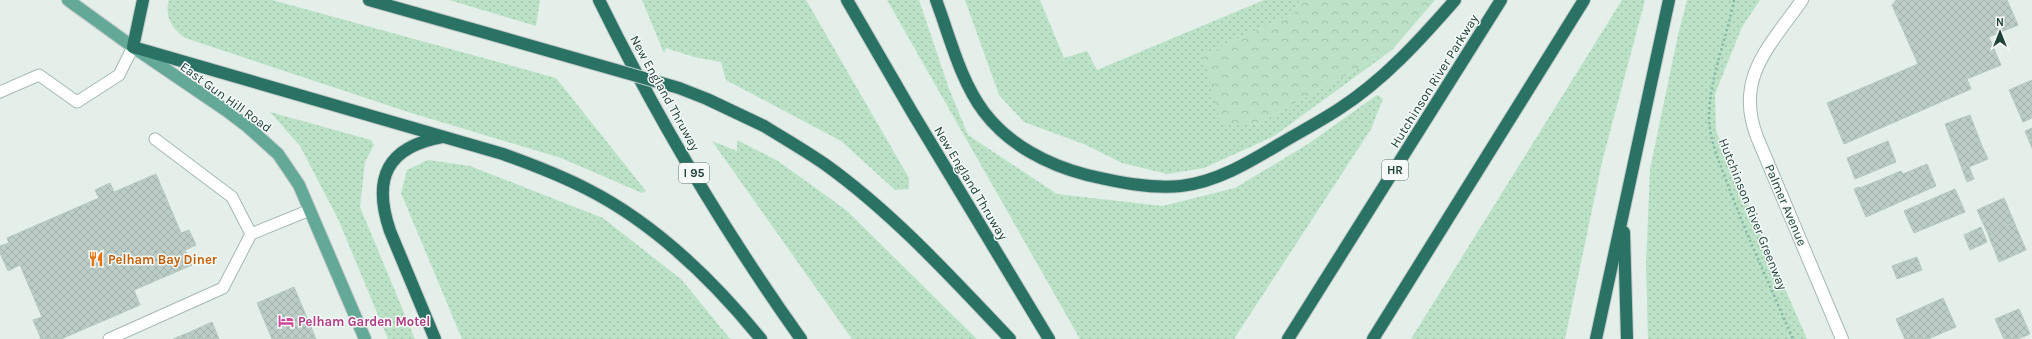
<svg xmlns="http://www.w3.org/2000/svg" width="2032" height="339" font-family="Karla,sans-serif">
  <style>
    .grass { fill: url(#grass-dots) }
    .forest { fill: url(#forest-crowns) }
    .building { fill: url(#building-cross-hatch); stroke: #b5c9c1 }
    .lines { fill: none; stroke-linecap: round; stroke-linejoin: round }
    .service-casing { stroke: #a6b8b2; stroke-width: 13 }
    .tertiary-casing { stroke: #a6b8b2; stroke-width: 14 }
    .primary-casing { stroke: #c1cac8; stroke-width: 14 }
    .motorway-casing { stroke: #c1cac8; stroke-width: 14 }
    .path { stroke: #81b5a6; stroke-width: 2.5; stroke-dasharray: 2 3; stroke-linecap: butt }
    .service { stroke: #fff; stroke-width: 11 }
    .tertiary { stroke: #fff; stroke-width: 12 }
    .primary { stroke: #64a898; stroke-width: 12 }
    .motorway { stroke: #2a7264; stroke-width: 12 }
    .motorway-bridge-casing { stroke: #c1cac8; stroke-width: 14; stroke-linecap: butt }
    .motorway-bridge { stroke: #2a7264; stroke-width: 12 }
    .labels { text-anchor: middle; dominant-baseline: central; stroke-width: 3; stroke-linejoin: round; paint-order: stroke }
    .shield { fill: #f5faf8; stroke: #617973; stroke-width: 1 }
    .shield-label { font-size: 12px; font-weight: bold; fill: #21423a }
    .street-label { font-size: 13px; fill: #21423a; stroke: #f5faf8 }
    .food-label { font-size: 13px; font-weight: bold; fill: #c56008; stroke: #f5faf8; text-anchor: start }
    .hotel-label { font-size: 13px; font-weight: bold; fill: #b23c85; stroke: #f5faf8; text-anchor: start }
  </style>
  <defs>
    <pattern id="grass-dots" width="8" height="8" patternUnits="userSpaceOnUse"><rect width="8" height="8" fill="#bbe2c6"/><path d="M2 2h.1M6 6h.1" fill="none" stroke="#a0c3ab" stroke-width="1.8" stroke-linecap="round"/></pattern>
    <pattern id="forest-crowns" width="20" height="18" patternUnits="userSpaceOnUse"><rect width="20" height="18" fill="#bbe2c6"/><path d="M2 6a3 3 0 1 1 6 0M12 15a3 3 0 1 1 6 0" fill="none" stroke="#a0c3ab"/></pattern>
    <pattern id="building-cross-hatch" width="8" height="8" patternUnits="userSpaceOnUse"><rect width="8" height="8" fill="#bbcdc6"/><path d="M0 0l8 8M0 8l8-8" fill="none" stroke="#a0b1ab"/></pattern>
  </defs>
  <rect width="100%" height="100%" fill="#e4efea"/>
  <g class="grass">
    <path d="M169 0H272L556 78 646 191 642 193 561 158 408 112 185 38C172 29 164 16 169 0Z"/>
    <polygon points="449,0 540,0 536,26"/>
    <polygon points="642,0 806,0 909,178 909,189 895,190 841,141 726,80 721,62 694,57 666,48 664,53"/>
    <polygon points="887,0 919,0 948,86 968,135 1057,194 1163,206 1235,188 1308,144 1377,95 1383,99 1371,129 1234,339 1080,339"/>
    <polygon points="965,0 1040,0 1064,58 1087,51 1097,70 1264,0 1300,0 1294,13 1203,55 1255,125 1392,50 1274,136 1204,168 1167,174 1122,163 1086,145 1024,122 999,95"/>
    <polygon points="1622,0 1645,0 1602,162 1565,339 1411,339"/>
    <polygon points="1687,0 1760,0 1742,27 1715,94 1716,131 1807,339 1648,339 1646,265 1650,169 1678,35"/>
    <polygon points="270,112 371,140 374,145 365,162 360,207 415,339 388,339 338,219 300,146"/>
    <polygon points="737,140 778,161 846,210 977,339 852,339 712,141 737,151"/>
    <polygon points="428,160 470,166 603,218 682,280 730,339 462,339 401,193 407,170"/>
  </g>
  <polygon class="forest" points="1300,0 1435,0 1392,50 1255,125 1221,124 1203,55 1294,13"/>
  <g class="building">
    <polygon points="1896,0 2007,0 2018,25 1989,37 2001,65 1967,79 1971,89 1844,144 1827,103 1918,64 1892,5"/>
    <polygon points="2032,80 2032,118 2023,122 2009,90"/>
    <polygon points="1970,115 1982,146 1957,155 1945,124"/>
    <polygon points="2032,128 2032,148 2025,131"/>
    <polygon points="1888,141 1896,162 1855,179 1847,158"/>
    <polygon points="1982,146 1988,159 1969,167 1974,179 1967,182 1957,155"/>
    <polygon points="1927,164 1936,186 1866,217 1854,189 1859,187 1860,188 1901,171 1903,174"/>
    <polygon points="156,174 181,233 189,230 196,245 185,250 192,265 134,290 140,305 61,339 41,339 33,320 42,317 20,265 8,271 0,253 0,246 9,243 7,238 99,198 95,190 110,183 114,192"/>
    <polygon points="1955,189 1965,212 1914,233 1904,211"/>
    <polygon points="2004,198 2014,222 1988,234 1977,210"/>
    <polygon points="2014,222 2026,250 1999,262 1988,234"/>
    <polygon points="1981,227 1987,242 1970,250 1964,235"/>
    <polygon points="1917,257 1922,270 1897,279 1892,266"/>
    <polygon points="294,287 316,339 272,339 257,303"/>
    <polygon points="1943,298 1956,327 1928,339 1905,339 1896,319"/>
    <polygon points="2019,309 2030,334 2018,339 2004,339 1995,319"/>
    <polygon points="212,322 219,339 193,339 190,332"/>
    <polygon points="190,332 193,339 173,339"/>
  </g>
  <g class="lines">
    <defs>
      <g id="service">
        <polyline points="0,92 39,75 77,102 119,75 133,47"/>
        <polyline points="155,139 232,197 251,234 310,210"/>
        <polyline points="109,339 223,288 251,234"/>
      </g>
      <path id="tertiary" d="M1802 0C1770 46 1734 78 1757 137L1842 339"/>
      <polyline id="primary" points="68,0 133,47 227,111 248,127 278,154 299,185 365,339"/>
      <g id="motorway">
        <path d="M143 0 133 47 503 154C531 164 560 175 587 189 656 224 713 280 761 339"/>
        <polyline points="369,0 472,29"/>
        <path d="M599 0C657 118 725 232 801 339"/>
        <polyline points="847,0 912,112 1049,339"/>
        <path d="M936 0C950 37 960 80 984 112 1009 145 1048 165 1087 175 1117 182 1150 189 1181 186 1216 182 1248 163 1278 145 1298 133 1319 122 1339 109 1384 80 1420 40 1455 0"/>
        <path d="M764 126C785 139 806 151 826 165 894 214 952 278 1010 339"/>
        <polyline points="1624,232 1627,339"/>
        <path d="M435 339 390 231C372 178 387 147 442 137"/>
        <polyline points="1288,339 1501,0"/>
        <polyline points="1373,339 1584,0"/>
        <polyline points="1596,339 1669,0"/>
      </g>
    </defs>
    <use href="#service" class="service-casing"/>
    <use href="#tertiary" class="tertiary-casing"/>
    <use href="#primary" class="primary-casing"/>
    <use href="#motorway" class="motorway-casing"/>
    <path class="path" d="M1734 0C1727 38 1710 76 1709 115 1709 138 1718 159 1726 180 1746 234 1770 286 1793 339"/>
    <use href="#service" class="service"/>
    <use href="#tertiary" class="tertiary"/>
    <use href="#primary" class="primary"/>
    <use href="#motorway" class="motorway"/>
    <defs>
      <polyline id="motorway-bridge" points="472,29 679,88 707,99 764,126"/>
    </defs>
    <use href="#motorway-bridge" class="motorway-bridge-casing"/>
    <use href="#motorway-bridge" class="motorway-bridge"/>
  </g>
  <defs>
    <symbol id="restaurant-bare" viewBox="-9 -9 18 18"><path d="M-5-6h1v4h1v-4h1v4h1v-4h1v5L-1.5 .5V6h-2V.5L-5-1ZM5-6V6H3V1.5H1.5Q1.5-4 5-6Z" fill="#e8710a" stroke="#f5faf8" stroke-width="2.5" paint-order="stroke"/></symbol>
    <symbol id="hotel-bare" viewBox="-9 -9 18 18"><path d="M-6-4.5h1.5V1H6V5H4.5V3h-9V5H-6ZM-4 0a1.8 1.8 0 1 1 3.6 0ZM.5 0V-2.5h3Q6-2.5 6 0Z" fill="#d1479c" stroke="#f5faf8" stroke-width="2.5" paint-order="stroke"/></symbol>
  </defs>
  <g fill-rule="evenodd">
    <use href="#restaurant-bare" x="85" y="248" width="22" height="22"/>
    <use href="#hotel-bare" x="275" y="310" width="22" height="22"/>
  </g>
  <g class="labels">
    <g class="shield">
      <rect x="1382" y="160" width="26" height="20" rx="3"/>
      <rect x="679" y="163" width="30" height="20" rx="3"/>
    </g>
    <g class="shield-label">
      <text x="1395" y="170">HR</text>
      <text x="694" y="173">I 95</text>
    </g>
    <g class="street-label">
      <text transform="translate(1434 81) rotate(-58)">Hutchinson River Parkway</text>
      <text transform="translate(665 93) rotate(61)">New England Thruway</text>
      <text transform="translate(226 97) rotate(36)">East Gun Hill Road</text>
      <text transform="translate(971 183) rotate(59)">New England Thruway</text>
      <text transform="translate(1786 205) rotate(67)">Palmer Avenue</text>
      <text transform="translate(1753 214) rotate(68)">Hutchinson River Greenway</text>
    </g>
    <g class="food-label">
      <text x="108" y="259">Pelham Bay Diner</text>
    </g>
    <g class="hotel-label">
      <text x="298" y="321">Pelham Garden Motel</text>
    </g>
  </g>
  <g transform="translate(2000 32)" stroke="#f5faf8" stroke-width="3" paint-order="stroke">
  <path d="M0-3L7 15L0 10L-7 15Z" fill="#21423a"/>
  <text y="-6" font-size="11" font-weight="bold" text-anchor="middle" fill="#21423a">N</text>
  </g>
</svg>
